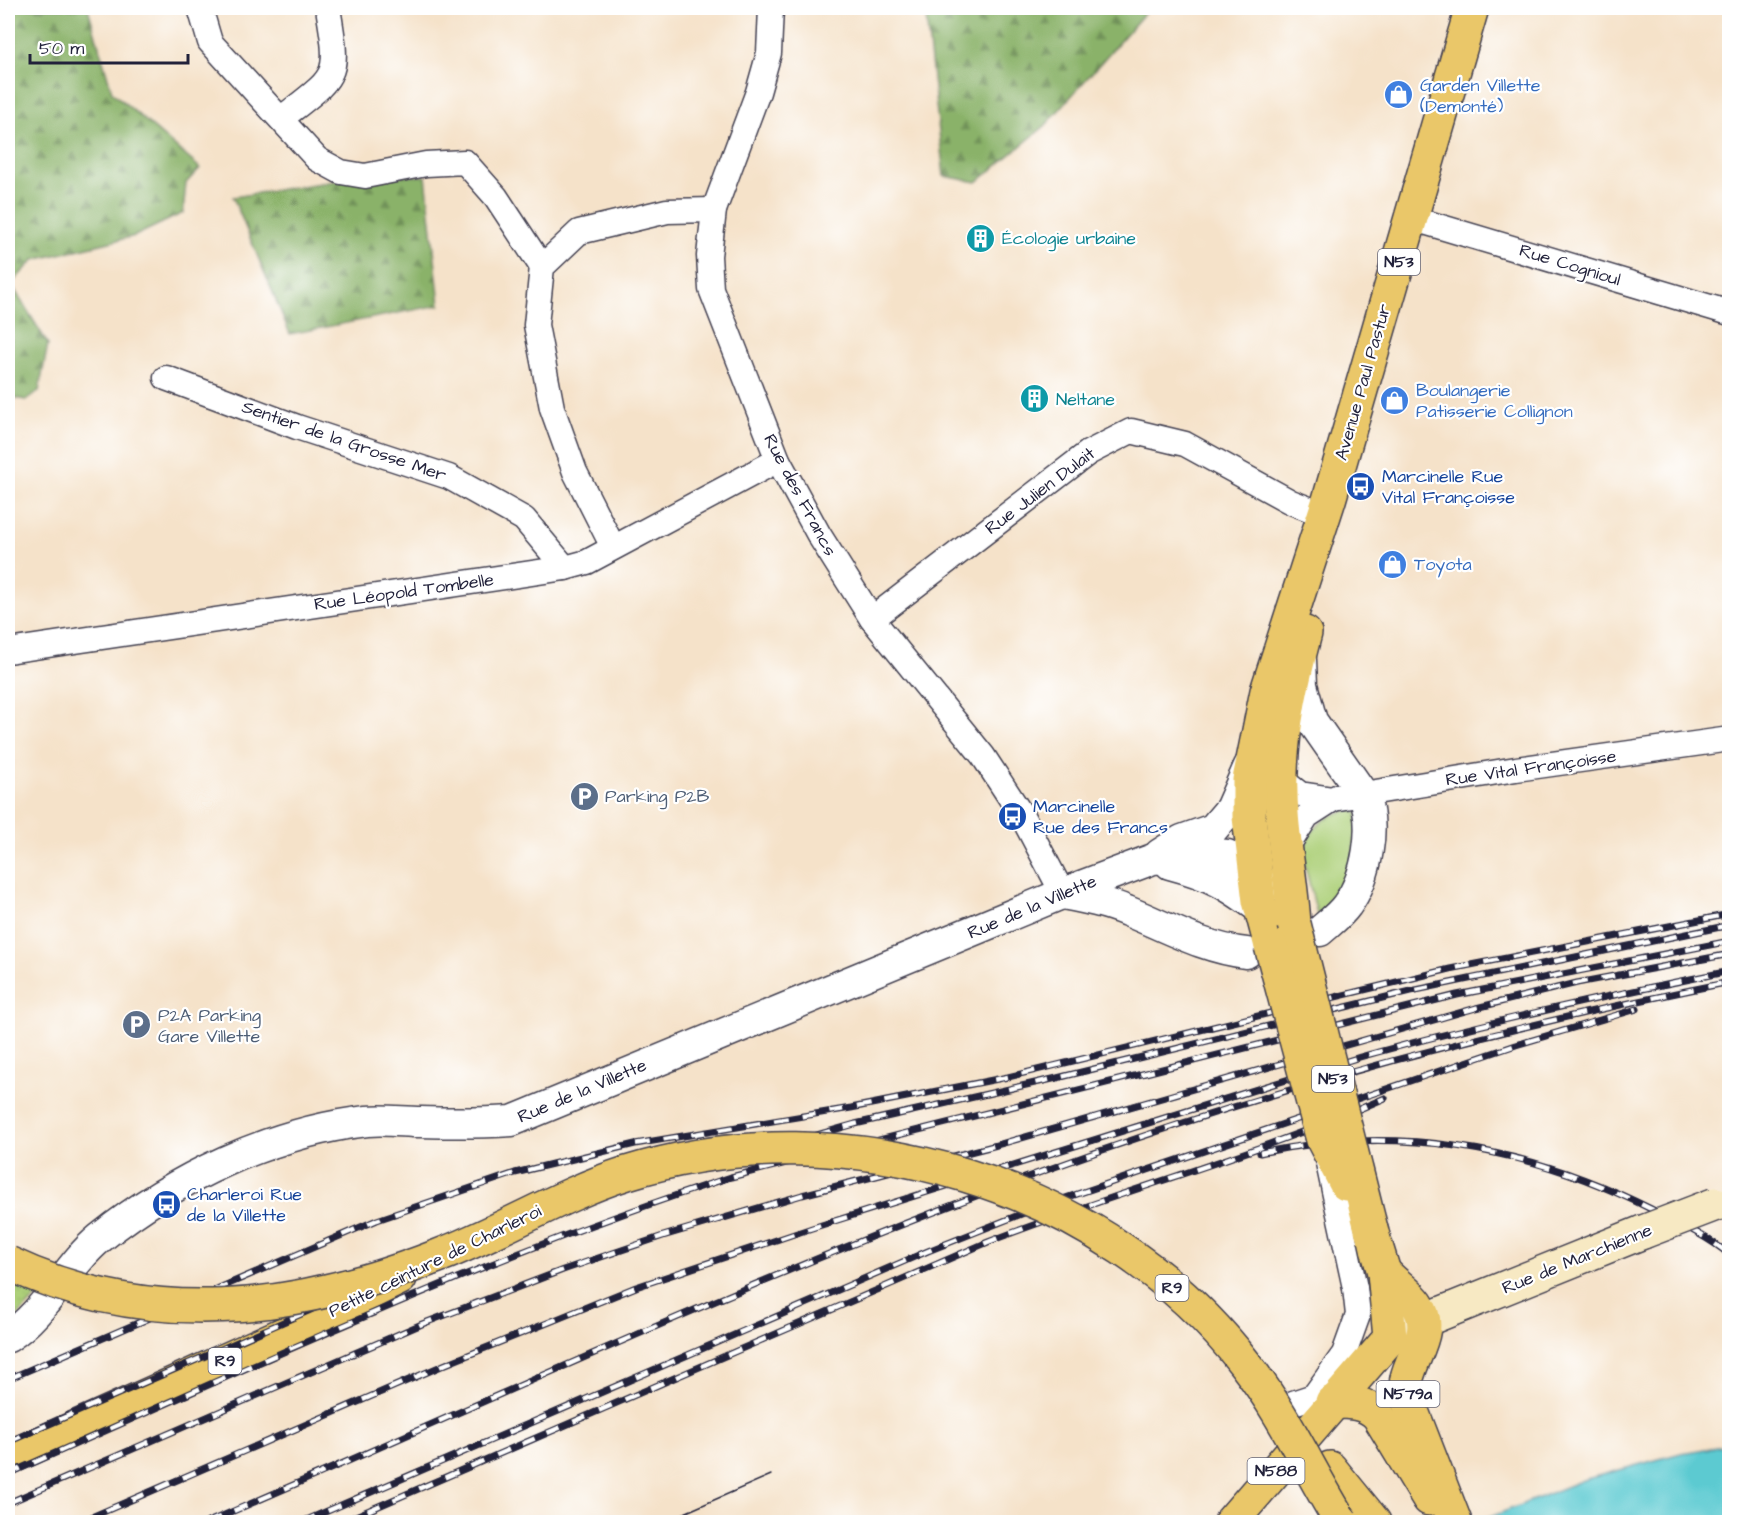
<svg xmlns="http://www.w3.org/2000/svg" width="1737" height="1530" font-family="'Architects Daughter',sans-serif">
  <style>
    .grass { fill: #add079; stroke: #68795a; stroke-width: 1.5 }
    .forest { fill: url(#forest-firs); stroke: #566a52; stroke-width: 1.5 }
    .park { fill: url(#park-dots); stroke: #68795a; stroke-width: 1.5 }
    .water { fill: #5ccad1; stroke: #3f7686; stroke-width: 1.5 }
    .lines { fill: none; stroke-linecap: round; stroke-linejoin: round }
    .minor-casing { stroke: #423f50; stroke-width: 27 }
    .tertiary-casing { stroke: #423f50; stroke-width: 33 }
    .secondary-casing { stroke: #423f50; stroke-width: 36 }
    .primary-casing { stroke: #423f50; stroke-width: 36 }
    .motorway-casing { stroke: #423f50; stroke-width: 36 }
    .minor { stroke: #fff; stroke-width: 24 }
    .tertiary { stroke: #fff; stroke-width: 30 }
    .secondary { stroke: #f7e9c3; stroke-width: 33 }
    .primary { stroke: #eac769; stroke-width: 33 }
    .motorway { stroke: #eac769; stroke-width: 33 }
    .tram { stroke: #22223b; stroke-width: 1.5 }
    .rail-casing { stroke: #22223b; stroke-width: 7 }
    .rail { stroke: #fff; stroke-width: 4.5; stroke-dasharray: 14; stroke-linecap: butt }
    .minor-bridge-casing { stroke: #423f50; stroke-width: 27; stroke-linecap: butt }
    .secondary-bridge-casing { stroke: #423f50; stroke-width: 36; stroke-linecap: butt }
    .primary-bridge-casing { stroke: #423f50; stroke-width: 36; stroke-linecap: butt }
    .motorway-bridge-casing { stroke: #423f50; stroke-width: 36; stroke-linecap: butt }
    .minor-bridge { stroke: #fff; stroke-width: 24 }
    .secondary-bridge { stroke: #f7e9c3; stroke-width: 33 }
    .primary-bridge { stroke: #eac769; stroke-width: 33 }
    .motorway-bridge { stroke: #eac769; stroke-width: 33 }
    .labels { text-anchor: middle; dominant-baseline: central; stroke-width: 4.5; stroke-linejoin: round; paint-order: stroke }
    .shield { fill: #fff; stroke: #646476; stroke-width: 1.5 }
    .shield-label { font-size: 16px; font-weight: bold; fill: #22223b }
    .shop-label { font-size: 18px; fill: #366cbe; stroke: #fff; text-anchor: start }
    .culture-label { font-size: 18px; fill: #0d838f; stroke: #fff; text-anchor: start }
    .street-label { font-size: 18px; fill: #22223b; stroke: #fff }
    .transit-label { font-size: 18px; fill: #164399; stroke: #fff; text-anchor: start }
    .service-label { font-size: 18px; fill: #4e5e75; stroke: #fff; text-anchor: start }
  </style>
  <defs>
    <pattern id="forest-firs" width="22" height="20" patternUnits="userSpaceOnUse" patternTransform="scale(1.5)"><rect width="22" height="20" fill="#8ab269"/><path d="M5 1l3.5 6h-7zM16 11l3.5 6h-7z" fill="#709058"/></pattern>
    <pattern id="park-dots" width="8" height="8" patternUnits="userSpaceOnUse" patternTransform="scale(1.5)"><rect width="8" height="8" fill="#add079"/><path d="M2 2h.1M6 6h.1" fill="none" stroke="#95b26a" stroke-width="1.8" stroke-linecap="round"/></pattern>
  </defs>
  <rect width="100%" height="100%" fill="#fff"/>
  <filter id="ink" filterUnits="userSpaceOnUse"><feTurbulence type="fractalNoise" baseFrequency=".0167" numOctaves="2"/><feDisplacementMap in="SourceGraphic" scale="12" xChannelSelector="R" yChannelSelector="G"/><feConvolveMatrix kernelMatrix="1 2 1 2 8 2 1 2 1" color-interpolation-filters="sRGB"/></filter>
  <filter id="wash" filterUnits="userSpaceOnUse"><feTurbulence type="fractalNoise" baseFrequency=".008" numOctaves="4" result="noise"/><feDisplacementMap in="SourceGraphic" scale="24" xChannelSelector="R" yChannelSelector="G"/><feGaussianBlur stdDeviation="1.35" result="paint"/><feColorMatrix in="noise" values="0 0 0 0 0 0 0 0 0 0 0 0 0 0 0 0 0 1.4 0 .05"/><feComposite in="paint" operator="in"/></filter>
  <g filter="url(#wash)">
    <rect width="100%" height="100%" fill="#f5e2c9"/>
    <path class="grass" d="M1352 810 1358 813 1351 877 1318 918 1302 854C1308 829 1327 812 1352 810Z"/>
    <g class="forest">
      <polygon points="8,8 88,8 112,92 200,168 186,183 183,213 135,236 34,260 11,284 48,344 39,391 26,400 8,397"/>
      <polygon points="925,8 1149,8 1045,126 977,182 944,176"/>
      <polygon points="365,176 426,176 440,305 290,334 233,197"/>
    </g>
    <polygon class="park" points="8,1283 38,1295 8,1326"/>
    <polygon class="water" points="1729,1445 1729,1522 1478,1522 1583,1480 1681,1453"/>
  </g>
  <g filter="url(#ink)">
    <g class="lines">
      <defs>
        <g id="minor">
          <polyline points="200,8 210,42 317,159 341,172 365,176 426,164 465,162 496,197 542,267"/>
          <polyline points="771,8 769,53 758,92 714,210 709,256 711,289 778,460 819,535 872,619 983,756 1021,814 1063,894"/>
          <path d="M282 118C338 74 340 79 328 8"/>
          <polyline points="1411,218 1730,313"/>
          <polyline points="166,378 297,427 449,477 524,519 565,568"/>
          <polyline points="613,547 575,472 552,408 536,325 542,267 579,232 667,211 714,210"/>
          <polyline points="872,619 1088,453 1131,431 1185,444 1291,502 1322,514"/>
          <polyline points="8,651 565,568 587,562 778,460"/>
          <polyline points="1273,773 1300,794 1333,799 1516,769 1730,739"/>
          <polyline points="1285,850 1307,816 1338,796"/>
          <polyline points="1293,1403 1314,1396 1344,1354 1358,1315 1355,1288"/>
        </g>
        <g id="tertiary">
          <path d="M1301 660 1302 685 1312 721 1363 794C1377 825 1367 878 1347 905 1340 915 1329 923 1320 931"/>
          <polyline points="1160,854 1182,840 1213,829 1230,809 1249,766"/>
          <path d="M1170 864C1212 875 1228 885 1262 910"/>
          <path d="M1063 894C1084 898 1106 902 1127 911 1167 927 1203 948 1246 953"/>
          <path d="M8 1337C47 1312 65 1267 100 1238 175 1178 271 1132 367 1121 384 1119 404 1122 421 1122 452 1123 481 1123 512 1121L1081 886 1153 859 1217 854 1227 855 1243 863 1267 887"/>
        </g>
        <polyline id="secondary" points="1398,1334 1425,1320 1643,1232"/>
        <g id="primary">
          <path d="M1294 924C1291 874 1279 824 1281 773 1282 726 1293 679 1305 633"/>
          <polyline points="1271,946 1259,901 1249,817 1249,780 1267,691 1329,500 1472,8"/>
          <path d="M1384 1272C1394 1283 1409 1293 1417 1304 1435 1329 1413 1353 1407 1378 1405 1385 1408 1394 1408 1401L1455 1522"/>
          <path d="M1332 1402C1350 1402 1365 1402 1378 1415L1429 1499"/>
          <polyline points="1231,1522 1390,1338 1384,1272 1372,1233"/>
        </g>
        <g id="motorway">
          <polyline points="8,1458 319,1318 400,1278"/>
          <polyline points="1330,1468 1374,1522"/>
        </g>
      </defs>
      <use href="#minor" class="minor-casing"/>
      <use href="#tertiary" class="tertiary-casing"/>
      <use href="#secondary" class="secondary-casing"/>
      <use href="#primary" class="primary-casing"/>
      <use href="#motorway" class="motorway-casing"/>
      <use href="#minor" class="minor"/>
      <use href="#tertiary" class="tertiary"/>
      <use href="#secondary" class="secondary"/>
      <use href="#primary" class="primary"/>
      <use href="#motorway" class="motorway"/>
      <polyline class="tram" points="664,1522 771,1475"/>
      <defs>
        <g id="rail">
          <path d="M1260 1153C1396 1124 1528 1147 1651 1209 1677 1222 1707 1236 1730 1255"/>
          <polyline points="8,1379 377,1220 515,1173 635,1144 851,1108 1008,1077 1450,969 1730,914"/>
          <polyline points="8,1442 469,1241 536,1213 620,1184 763,1150 855,1124 1057,1078 1411,991 1730,925"/>
          <path d="M8 1474C246 1369 483 1257 731 1177L1457 995 1730 941"/>
          <polyline points="8,1503 422,1324 563,1270 663,1236 802,1195 997,1145 1476,1008 1577,983 1730,954"/>
          <path d="M80 1522 446 1364 636 1287 812 1228 1360 1057C1482 1023 1605 996 1730 971"/>
          <path d="M208 1522C501 1396 792 1259 1094 1153 1302 1080 1514 1025 1730 982"/>
          <polyline points="302,1522 928,1251 1039,1207 1516,1045 1637,1009"/>
          <path d="M342 1522 988 1242C1119 1191 1257 1155 1385 1098"/>
        </g>
      </defs>
      <use href="#rail" class="rail-casing"/>
      <use href="#rail" class="rail"/>
      <defs>
        <polyline id="minor-bridge" points="1328,1163 1355,1288"/>
        <polyline id="secondary-bridge" points="1643,1232 1716,1204"/>
        <g id="primary-bridge">
          <polyline points="1294,924 1372,1233"/>
          <polyline points="1271,946 1323,1140 1346,1184"/>
        </g>
        <path id="motorway-bridge" d="M8 1263C150 1330 295 1312 438 1256 501 1232 561 1194 627 1173 844 1105 1107 1183 1246 1365 1284 1414 1309 1470 1341 1522"/>
      </defs>
      <use href="#minor-bridge" class="minor-bridge-casing"/>
      <use href="#secondary-bridge" class="secondary-bridge-casing"/>
      <use href="#primary-bridge" class="primary-bridge-casing"/>
      <use href="#motorway-bridge" class="motorway-bridge-casing"/>
      <use href="#minor-bridge" class="minor-bridge"/>
      <use href="#secondary-bridge" class="secondary-bridge"/>
      <use href="#primary-bridge" class="primary-bridge"/>
      <use href="#motorway-bridge" class="motorway-bridge"/>
    </g>
  </g>
  <defs>
    <symbol id="shop-disc" viewBox="-11 -11 22 22"><circle r="9.5" fill="#3f7fe0" stroke="#fff"/><path d="M-5-2.5h2.3a2.7 3.5 0 0 1 5.4 0H5L5.5 6h-11ZM-1.5-2.5h3a1.5 2.3 0 0 0-3 0Z" fill="#fff"/></symbol>
    <symbol id="building-disc" viewBox="-11 -11 22 22"><circle r="9.5" fill="#0f9aa8" stroke="#fff"/><path d="M-4-6H4V6H1V3H-1V6H-4ZM-2.5-4.3h1.7v1.8h-1.7ZM.8-4.3h1.7v1.8H.8ZM-2.5-1h1.7V.8h-1.7ZM.8-1h1.7V.8H.8Z" fill="#fff"/></symbol>
    <symbol id="bus-disc" viewBox="-11 -11 22 22"><circle r="9.5" fill="#1a4fb4" stroke="#fff"/><path d="M-5-6H5V4H4V6H2V4H-2V6H-4V4H-5ZM-3.5-4V0h7V-4ZM-3.5 1.2v1.5H-2V1.2ZM2 1.2v1.5H3.5V1.2Z" fill="#fff"/></symbol>
    <symbol id="parking-disc" viewBox="-11 -11 22 22"><circle r="9.5" fill="#5c6f8a" stroke="#fff"/><path d="M-3.5-5.5H1a3.5 3.5 0 0 1 0 7H-1V5.5H-3.5ZM-1-3.4V-.6H.8a1.4 1.4 0 0 0 0-2.8Z" fill="#fff"/></symbol>
  </defs>
  <g fill-rule="evenodd">
    <use href="#shop-disc" x="1382" y="78" width="33" height="33"/>
    <use href="#building-disc" x="964" y="222" width="33" height="33"/>
    <use href="#building-disc" x="1018" y="382" width="33" height="33"/>
    <use href="#shop-disc" x="1378" y="384" width="33" height="33"/>
    <use href="#bus-disc" x="1344" y="470" width="33" height="33"/>
    <use href="#shop-disc" x="1376" y="548" width="33" height="33"/>
    <use href="#parking-disc" x="568" y="780" width="33" height="33"/>
    <use href="#bus-disc" x="996" y="800" width="33" height="33"/>
    <use href="#parking-disc" x="120" y="1008" width="33" height="33"/>
    <use href="#bus-disc" x="150" y="1188" width="33" height="33"/>
  </g>
  <g class="labels">
    <g class="shield">
      <rect x="1378" y="249" width="42" height="26" rx="4.5"/>
      <rect x="1312" y="1066" width="42" height="26" rx="4.5"/>
      <rect x="1155.5" y="1275" width="33" height="26" rx="4.5"/>
      <rect x="208.5" y="1348" width="33" height="26" rx="4.5"/>
      <rect x="1376.5" y="1381" width="63" height="26" rx="4.5"/>
      <rect x="1247.5" y="1458" width="57" height="26" rx="4.5"/>
    </g>
    <g class="shield-label">
      <text x="1399" y="262">N53</text>
      <text x="1333" y="1079">N53</text>
      <text x="1172" y="1288">R9</text>
      <text x="225" y="1361">R9</text>
      <text x="1408" y="1394">N579a</text>
      <text x="1276" y="1471">N588</text>
    </g>
    <g class="shop-label">
      <text x="1420" y="85">Garden Villette<tspan x="1420" dy="21">(Demonté)</tspan></text>
      <text x="1416" y="390">Boulangerie<tspan x="1416" dy="21">Patisserie Collignon</tspan></text>
      <text x="1414" y="564">Toyota</text>
    </g>
    <g class="culture-label">
      <text x="1002" y="238">Écologie urbaine</text>
      <text x="1056" y="399">Neltane</text>
    </g>
    <g class="street-label">
      <text transform="translate(1570 265) rotate(17)">Rue Cognioul</text>
      <text transform="translate(1363 382) rotate(-74)">Avenue Paul Pastur</text>
      <text transform="translate(344 441) rotate(19)">Sentier de la Grosse Mer</text>
      <text transform="translate(1040 491) rotate(-37)">Rue Julien Dulait</text>
      <text transform="translate(800 495) rotate(62)">Rue des Francs</text>
      <text transform="translate(404 592) rotate(-8)">Rue Léopold Tombelle</text>
      <text transform="translate(1531 768) rotate(-8)">Rue Vital Françoisse</text>
      <text transform="translate(1032 907) rotate(-23)">Rue de la Villette</text>
      <text transform="translate(582 1091) rotate(-23)">Rue de la Villette</text>
      <text transform="translate(1577 1259) rotate(-22)">Rue de Marchienne</text>
      <text transform="translate(435 1261) rotate(-26)">Petite ceinture de Charleroi</text>
    </g>
    <g class="transit-label">
      <text x="1382" y="476">Marcinelle Rue<tspan x="1382" dy="21">Vital Françoisse</tspan></text>
      <text x="1033" y="806">Marcinelle<tspan x="1033" dy="21">Rue des Francs</tspan></text>
      <text x="187" y="1194">Charleroi Rue<tspan x="187" dy="21">de la Villette</tspan></text>
    </g>
    <g class="service-label">
      <text x="605" y="796">Parking P2B</text>
      <text x="158" y="1015">P2A Parking<tspan x="158" dy="21">Gare Villette</tspan></text>
    </g>
  </g>
  <rect width="1737" height="1530" fill="none" stroke="#fff" stroke-width="30"/>
  <path d="M30 54v9h158v-9" fill="none" stroke="#22223b" stroke-width="3"/>
  <text x="39" y="54" font-size="18" fill="#22223b" stroke="#ffffff" stroke-width="4.5" paint-order="stroke">50 m</text>
</svg>
